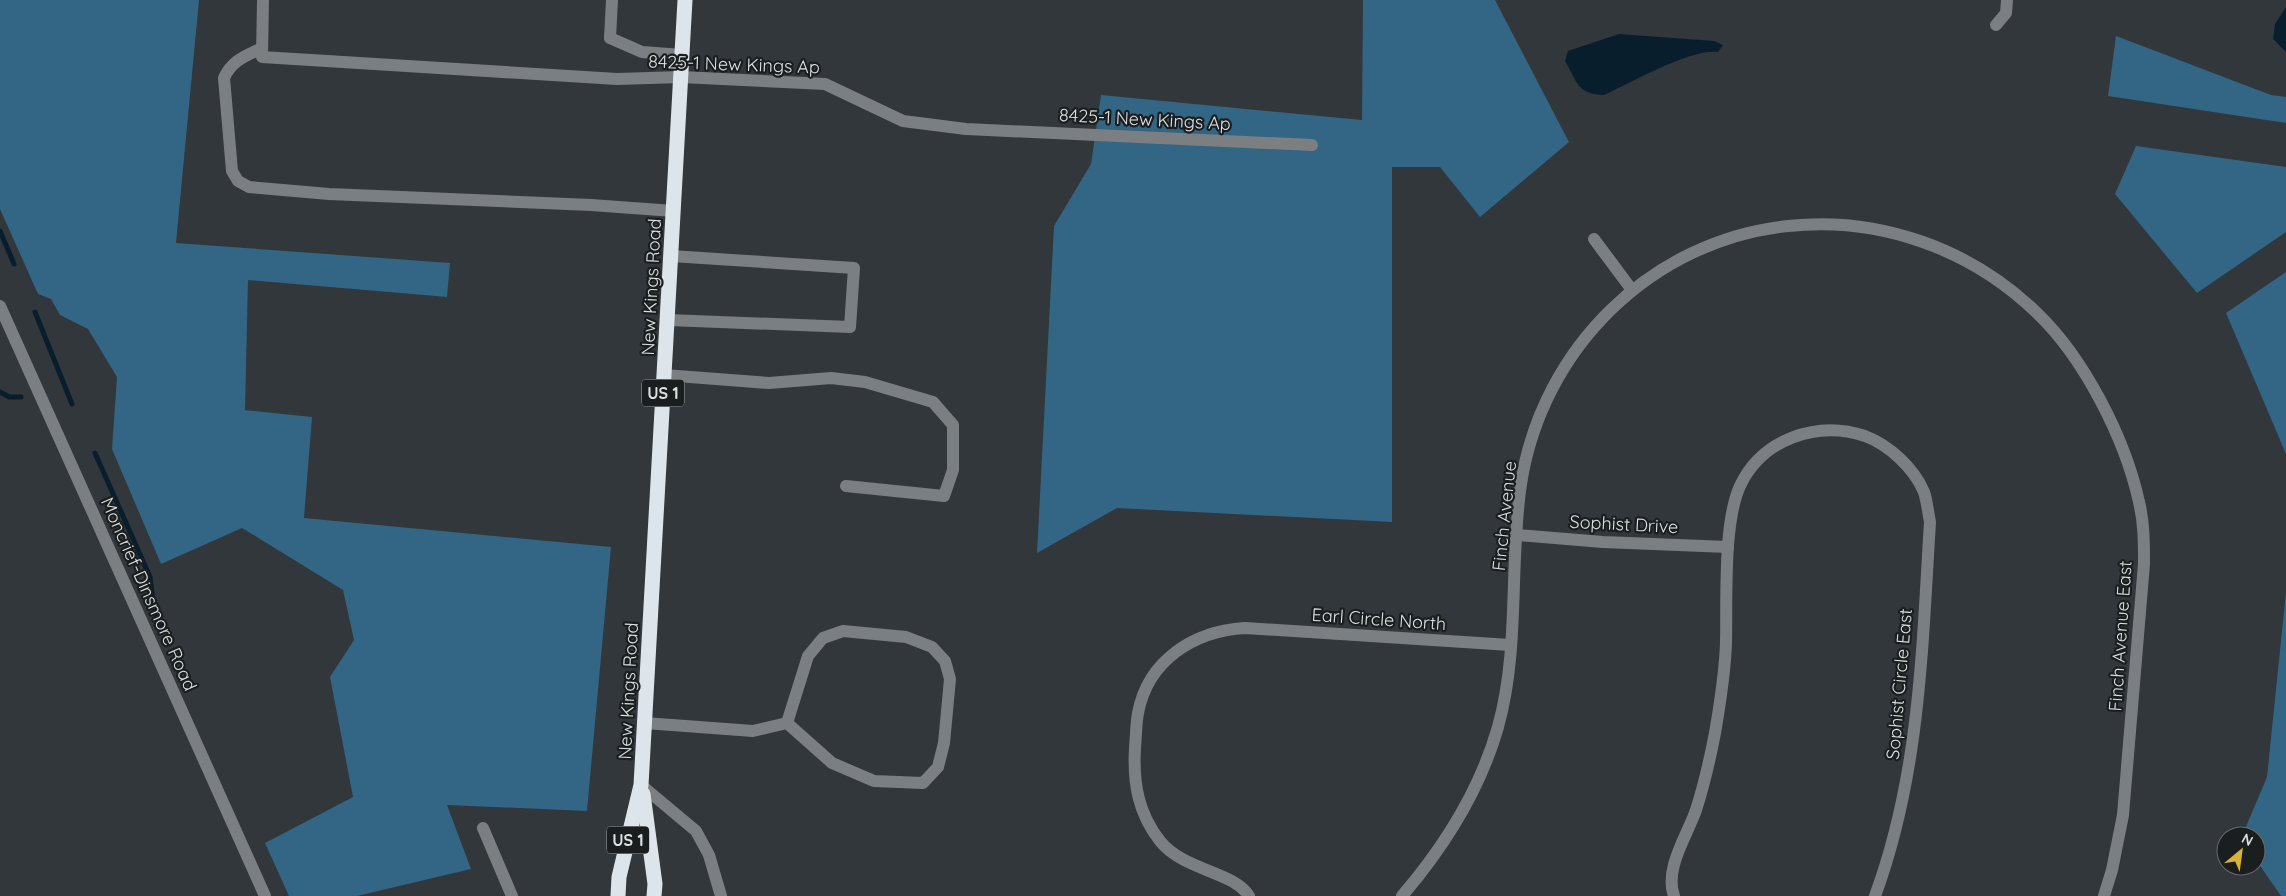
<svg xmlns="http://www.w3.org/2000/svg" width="2286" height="896" font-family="Quicksand,sans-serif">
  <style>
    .green { fill: #336585 }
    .water { fill: #091e2c }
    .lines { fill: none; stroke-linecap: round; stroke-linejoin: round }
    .stream { stroke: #091e2c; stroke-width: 5 }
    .minor { stroke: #7c7f81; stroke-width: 12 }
    .highway { stroke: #dde5eb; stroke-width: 15 }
    .labels { text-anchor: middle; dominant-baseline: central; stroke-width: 4.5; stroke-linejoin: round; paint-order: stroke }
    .shield { fill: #1b1e1f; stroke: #a2a6a8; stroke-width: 1 }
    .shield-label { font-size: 16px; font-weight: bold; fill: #dce0e3 }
    .street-label { font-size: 18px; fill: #dce0e3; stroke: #1b1e1f }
  </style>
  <rect width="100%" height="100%" fill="#31373b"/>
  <g class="green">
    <polygon points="0,0 199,0 176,243 450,263 447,297 248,280 245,410 312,417 304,518 611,547 587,811 447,805 471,869 357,896 289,896 265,843 353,797 330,677 354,640 343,590 242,528 161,564 112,449 117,377 88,329 60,315 51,299 38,294 0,209"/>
    <polygon points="1363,0 1495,0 1569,142 1480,217 1440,167 1392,167 1392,522 1117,508 1037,553 1054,226 1091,164 1101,95 1362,120"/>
    <polygon points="2116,36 2271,95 2286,97 2286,123 2108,96"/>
    <polygon points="2136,146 2286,167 2286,232 2197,293 2115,194"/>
    <polygon points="2286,272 2286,454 2226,313"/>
    <polygon points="2286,592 2286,896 2281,896 2256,860 2256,836 2242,836 2267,777"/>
  </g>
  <g class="water">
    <polygon points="2286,7 2286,52 2273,39 2275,24"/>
    <path d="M1619 34 1714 41 1723 45 1718 52C1689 49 1633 82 1604 95 1577 94 1578 83 1565 61L1568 51Z"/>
  </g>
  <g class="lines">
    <g class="stream">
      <polyline points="0,231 14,264"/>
      <polyline points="35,312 72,404"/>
      <polyline points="0,392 9,397 21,397"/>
      <polyline points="95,453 150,577 154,610 161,627"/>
    </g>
    <g class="minor">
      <polyline points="263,0 262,57 617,79 681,77 825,84 903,121 966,129 1312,145"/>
      <polyline points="612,0 610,38 642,52 682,55"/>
      <polyline points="1996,25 2006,13 2007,0"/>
      <path d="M262 48C246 56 232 60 224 78L232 171 238 181 249 187 329 194 591 205 674 211"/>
      <polyline points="1594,239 1632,290"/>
      <polyline points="0,306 265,896"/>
      <polyline points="668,320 850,327 854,268 671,256"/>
      <polyline points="664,375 769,383 831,378 865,382 933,402 953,425 953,470 944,496 846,486"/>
      <polyline points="1518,535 1603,542 1728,547"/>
      <polyline points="645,723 753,731 787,723 808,656 823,638 843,631 906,637 932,647 945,661 950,679 944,743 938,767 923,783 874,781 832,763 787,723"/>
      <polyline points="641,785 696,831 709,855 721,896"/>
      <polyline points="483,828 512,896"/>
      <path d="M1249 896C1233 871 1184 871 1160 841 1138 813 1133 783 1135 748 1136 737 1136 724 1138 713 1148 660 1194 631 1245 628L1510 645"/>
      <path d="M1402 896C1444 847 1480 790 1498 727 1520 649 1509 564 1521 484 1542 348 1652 240 1788 226 1880 216 1971 249 2037 313 2084 358 2125 438 2139 502 2144 522 2144 543 2144 564L2123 815 2112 870 2104 896"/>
      <path d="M1674 896C1664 869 1687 836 1696 810 1704 785 1710 759 1715 733 1720 704 1725 673 1726 643 1727 601 1723 523 1740 486 1762 439 1817 420 1865 436 1889 445 1914 468 1924 492 1927 501 1928 512 1930 522 1922 649 1920 774 1875 896"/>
    </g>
    <g class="highway">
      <polyline points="643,794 655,884 654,896"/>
      <polyline points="618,896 619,877 641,785 685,0"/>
    </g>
  </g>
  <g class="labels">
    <g class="shield">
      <rect x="642" y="379.5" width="42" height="27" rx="4"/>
      <rect x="607" y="826.5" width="42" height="27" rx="4"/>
    </g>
    <g class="shield-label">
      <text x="663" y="393">US 1</text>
      <text x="628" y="840">US 1</text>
    </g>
    <g class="street-label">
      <text transform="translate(734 64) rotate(2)">8425-1 New Kings Ap</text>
      <text transform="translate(1145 119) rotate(3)">8425-1 New Kings Ap</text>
      <text transform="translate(651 287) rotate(-87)">New Kings Road</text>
      <text transform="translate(1504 516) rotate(-84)">Finch Avenue</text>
      <text transform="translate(1624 524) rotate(3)">Sophist Drive</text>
      <text transform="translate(149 594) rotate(66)">Moncrief-Dinsmore Road</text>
      <text transform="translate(1379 619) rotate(4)">Earl Circle North</text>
      <text transform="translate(2120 636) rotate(-86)">Finch Avenue East</text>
      <text transform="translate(1899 684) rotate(-85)">Sophist Circle East</text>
      <text transform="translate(628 691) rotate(-87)">New Kings Road</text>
    </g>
  </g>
  <g transform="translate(2241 851) rotate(29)"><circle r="24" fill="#1b1e1f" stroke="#686c6d"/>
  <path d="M0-4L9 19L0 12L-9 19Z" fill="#d7b434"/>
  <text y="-8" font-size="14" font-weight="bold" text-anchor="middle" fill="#dce0e3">N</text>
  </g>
</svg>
